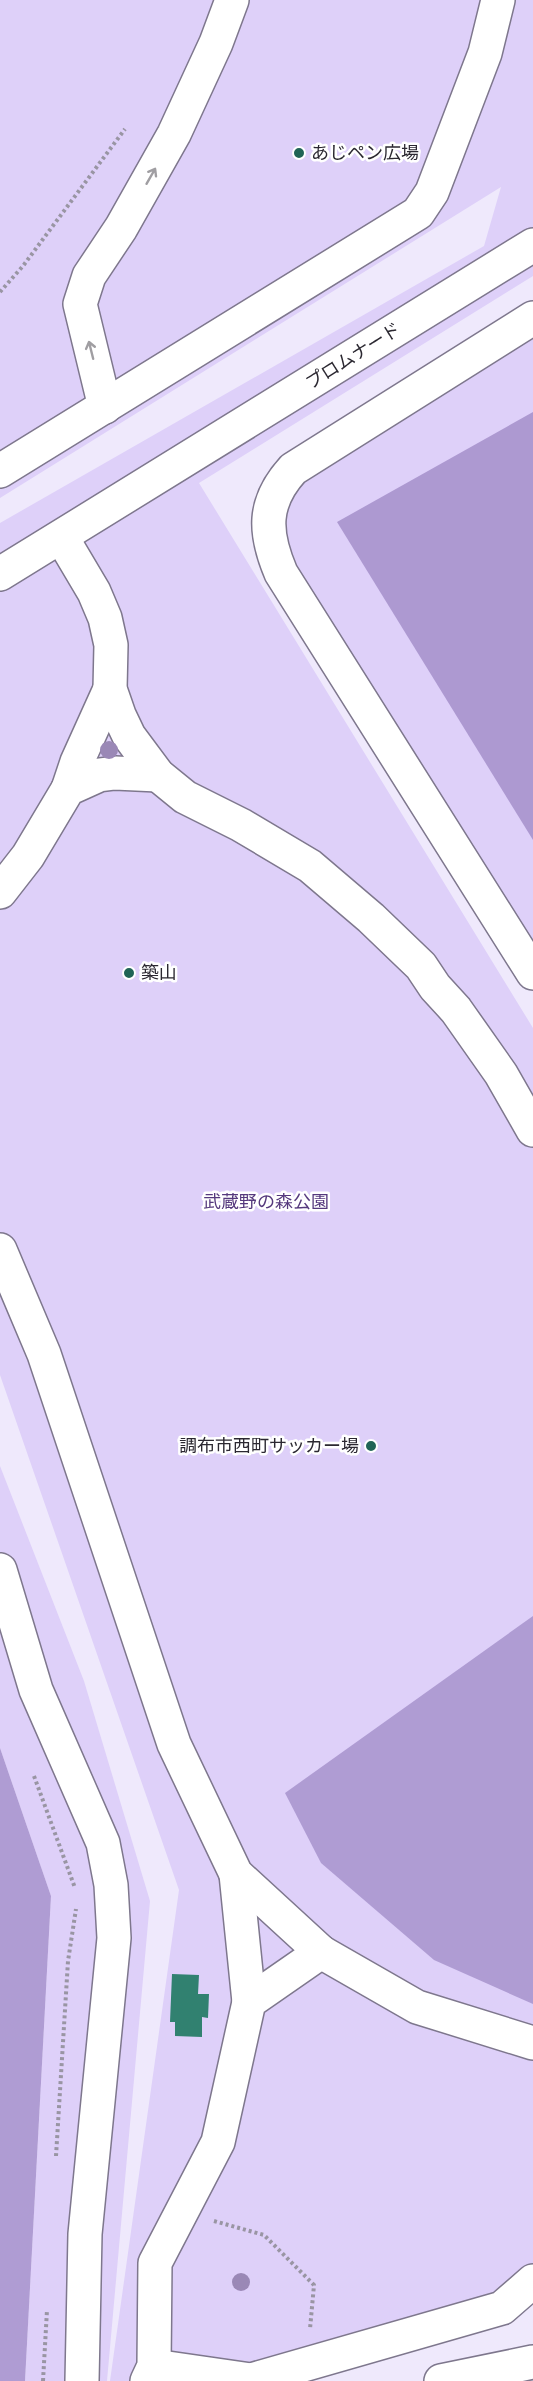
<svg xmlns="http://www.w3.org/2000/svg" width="533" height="2381" font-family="Figtree,'Noto Sans JP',sans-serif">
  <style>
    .green { fill: #ded0f9 }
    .forest { fill: #af9cd3 }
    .water { fill: #ad99d1 }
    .building { fill: #318170 }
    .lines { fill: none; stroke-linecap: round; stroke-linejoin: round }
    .minor-casing { stroke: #7e778d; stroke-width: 36 }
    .path { stroke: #9995a3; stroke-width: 4; stroke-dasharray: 3 3; stroke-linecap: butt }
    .minor { stroke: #fff; stroke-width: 33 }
    .tree { fill: #9a88b6 }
    .oneway { stroke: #a09ea2 }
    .poi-dot { fill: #206456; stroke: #fff; stroke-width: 2 }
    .labels { text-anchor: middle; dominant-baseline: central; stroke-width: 5; stroke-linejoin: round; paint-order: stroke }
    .poi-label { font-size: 18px; fill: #2b2831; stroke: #fff; text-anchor: start }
    .street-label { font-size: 18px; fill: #2b2831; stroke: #fff }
    .park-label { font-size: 18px; fill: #55397d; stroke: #fff }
  </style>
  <rect width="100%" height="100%" fill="#efe9fc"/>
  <g class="green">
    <polygon points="0,0 533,0 533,276 199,483 533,1028 533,2292 203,2381 110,2381 179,1890 0,1375 0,523 484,246 501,187 0,498"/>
    <polygon points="533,318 533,963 267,540 287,470"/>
    <polygon points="0,1466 84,1681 150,1901 107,2381 25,2381 51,1896 0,1748"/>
  </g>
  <g class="forest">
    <polygon points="533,1616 533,2004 434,1960 321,1863 285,1793"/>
    <polygon points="0,1748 51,1896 25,2381 0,2381"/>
  </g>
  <polygon class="water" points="533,412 533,840 337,522"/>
  <polygon class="building" points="172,1974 199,1975 198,1994 209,1994 208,2018 202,2017 202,2037 175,2036 175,2022 170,2022"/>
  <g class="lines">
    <defs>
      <g id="minor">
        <path d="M533 318 293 469C262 503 264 533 281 573L533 973"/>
        <polyline points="105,407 80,304 89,276 121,228 174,134 216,43 232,0"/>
        <polyline points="0,471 418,213 432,192 485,53 498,0"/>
        <polyline points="62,538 94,592 105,618 111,645 110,689 119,715 129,736 158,775 185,797 241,825 310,866 371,918 421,966 435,987 456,1010 501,1074 533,1130"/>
        <polyline points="0,574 533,245"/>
        <polyline points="68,789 77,762 110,689"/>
        <polyline points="0,892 28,856 68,789 99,775 115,773 158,775"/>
        <polyline points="0,1250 44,1354 174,1744 236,1874 321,1952"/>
        <polyline points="0,1570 36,1690 103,1843 111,1885 114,1938 85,2234 82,2381"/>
        <polyline points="236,1874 249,2002"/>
        <polyline points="154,2366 251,2380 502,2308 533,2281"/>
        <polyline points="147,2381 154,2366 155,2263 218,2142 249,2002 321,1952 417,2007 533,2043"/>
        <polyline points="441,2381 533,2362"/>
      </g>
    </defs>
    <use href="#minor" class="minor-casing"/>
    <g class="path">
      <polyline points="0,292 23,266 125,129"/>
      <polyline points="34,1776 75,1888"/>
      <polyline points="56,2156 68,1961 76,1909"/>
      <polyline points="214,2221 264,2235 314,2285 310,2329"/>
      <polyline points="43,2381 47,2310"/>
    </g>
    <use href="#minor" class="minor"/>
  </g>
  <g class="tree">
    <circle cx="109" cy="750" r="9"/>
    <circle cx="241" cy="2282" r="9"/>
  </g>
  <defs><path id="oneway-shaft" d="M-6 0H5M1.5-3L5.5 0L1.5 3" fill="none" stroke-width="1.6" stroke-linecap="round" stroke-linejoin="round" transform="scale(1.5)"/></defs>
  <g class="oneway">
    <use href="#oneway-shaft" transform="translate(151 176) rotate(-60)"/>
    <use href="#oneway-shaft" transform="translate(91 350) rotate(-104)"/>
  </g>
  <g class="poi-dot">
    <circle cx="299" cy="153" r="6"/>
    <circle cx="129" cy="973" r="6"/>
    <circle cx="371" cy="1446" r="6"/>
  </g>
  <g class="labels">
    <g class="poi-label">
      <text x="311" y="153">あじペン広場</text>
      <text x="141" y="973">築山</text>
      <text x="359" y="1446" text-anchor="end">調布市西町サッカー場</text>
    </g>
    <g class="street-label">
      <text transform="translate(353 356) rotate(-32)">プロムナード</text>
    </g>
    <g class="park-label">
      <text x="266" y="1202">武蔵野の森公園</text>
    </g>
  </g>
</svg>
